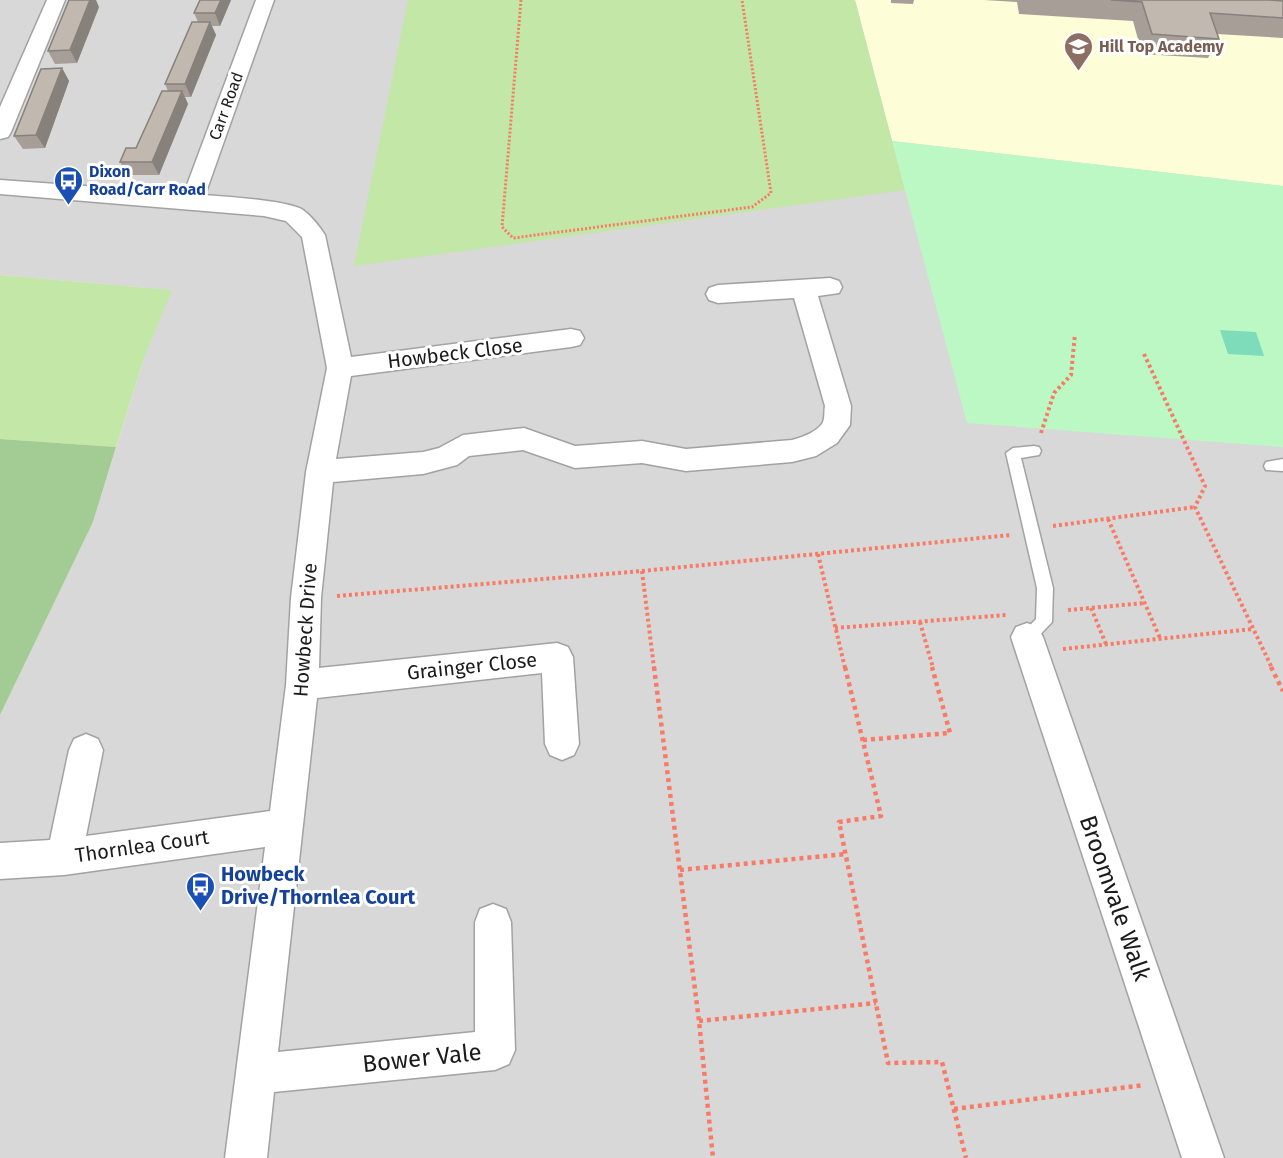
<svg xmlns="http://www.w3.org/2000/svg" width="1283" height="1158" font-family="'Fira Sans',sans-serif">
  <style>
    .residential { fill: #d9d8d8 }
    .education { fill: #fdfed7 }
    .grass { fill: #c3e7a6 }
    .forest { fill: #a3cc95 }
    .park { fill: #bcf8c3 }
    .pitch { fill: #7edcbb }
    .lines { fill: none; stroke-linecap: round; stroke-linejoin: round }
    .lane-casing { stroke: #a2a2a2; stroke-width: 3 }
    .street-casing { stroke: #a2a2a2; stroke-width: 3 }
    .path-far2 { stroke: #f77b66; stroke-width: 3; stroke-dasharray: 2 2; stroke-linecap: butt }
    .path-far1 { stroke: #f77b66; stroke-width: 4; stroke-dasharray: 3 3; stroke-linecap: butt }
    .path { stroke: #f77b66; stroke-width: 4.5; stroke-dasharray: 4 4; stroke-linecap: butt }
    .lane { fill: #fff; fill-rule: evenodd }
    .street { fill: #fff; fill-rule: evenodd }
    .wall { fill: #a69e97 }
    .shaded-wall { fill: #87817b }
    .building { fill: #c1b8b0; stroke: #87817b; stroke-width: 1.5 }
    .labels { text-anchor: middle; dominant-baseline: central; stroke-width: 6; stroke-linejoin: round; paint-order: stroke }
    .far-education-label { font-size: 16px; font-weight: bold; fill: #785e54; stroke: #fff; text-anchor: start }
    .far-street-label { font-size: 16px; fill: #1b1b1b; stroke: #fff }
    .far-transit-label { font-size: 16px; font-weight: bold; fill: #164399; stroke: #fff; text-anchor: start }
    .street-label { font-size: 20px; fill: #1b1b1b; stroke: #fff }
    .transit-label { font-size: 20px; font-weight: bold; fill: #164399; stroke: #fff; text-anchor: start }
    .near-street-label { font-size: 24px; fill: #1b1b1b; stroke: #fff }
  </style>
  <rect width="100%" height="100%" fill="#ede9e0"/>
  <polygon class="residential" points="0,0 1283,0 1283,1158 0,1158 0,715 93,522 143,361 171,290 0,275"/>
  <polygon class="education" points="855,0 1283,0 1283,186 892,141"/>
  <g class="grass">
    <polygon points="408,0 855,0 905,190 354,266"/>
    <polygon points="0,275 172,290 143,361 116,447 0,439"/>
  </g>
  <polygon class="forest" points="0,439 116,447 93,522 0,715"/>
  <polygon class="park" points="892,141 1283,186 1283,447 967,423"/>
  <polygon class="pitch" points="1220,330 1256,332 1264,356 1228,354"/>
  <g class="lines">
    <defs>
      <g id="lane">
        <polygon points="1034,446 1039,447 1041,451 1039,455 1021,458 1053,588 1052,622 1033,642 1027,644 1021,642 1019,637 1036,619 1037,588 1006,453 1013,448"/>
        <polygon points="1283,459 1283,471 1266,470 1264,466 1266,462"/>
      </g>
      <g id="street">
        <polygon points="47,0 65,0 11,132 8,137 0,139 0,107"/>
        <path d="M256 0H274L205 195C226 197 287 200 303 210 311 216 320 227 325 235L351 357 571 329 580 331 584 338 580 345 571 347 351 376 336 459 423 452 439 448 463 435 524 428 575 446 642 441 686 449 792 440C801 438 819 431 823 422 825 418 824 410 825 406L794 298 718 303 709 300 706 294 709 288 718 285 830 278 839 281 842 287 839 293 818 296 851 406 850 425 837 443 816 456 792 462 686 471 642 463 575 468 523 450 469 456 457 465 423 474 333 482 321 598 319 668 557 643 568 647 573 657 579 744 574 755 562 760 550 755 545 744 542 673 317 698 278 1052 475 1032V922L480 909 493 904 506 909 511 922 515 1050 509 1064 495 1070 274 1092 267 1158H225L265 847 64 875 0 879V843L50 840 69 750 74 739 86 734 98 739 103 750 86 836 270 811 286 685 291 598 306 472 327 368 302 237 286 221 264 216 0 194V180L184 193Z"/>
        <polygon points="1027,623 1038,627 1043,637 1224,1158 1182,1158 1011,637 1016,627"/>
      </g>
    </defs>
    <use href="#lane" class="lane-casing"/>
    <use href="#street" class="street-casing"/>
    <polyline class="path-far2" points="521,0 502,227 513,238 752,207 771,193 742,0"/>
    <g class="path-far1">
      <polyline points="1144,354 1205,486 1195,507 1272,668"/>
      <polyline points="1041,433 1054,393 1071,375 1075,334"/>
      <polyline points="1108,519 1160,638"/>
      <polyline points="1053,526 1195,507"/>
      <polyline points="818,554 845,668"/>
      <polyline points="642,571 654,668"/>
      <polyline points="337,596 642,571 1011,535"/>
      <polyline points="1091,608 1106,644"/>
      <polyline points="1068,610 1145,603"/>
      <polyline points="920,622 933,668"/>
      <polyline points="835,628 1007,615"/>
      <polyline points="1063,649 1253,629"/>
    </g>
    <g class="path">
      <polyline points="654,667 699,1021 713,1158"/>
      <polyline points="845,667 881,816 839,822 888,1063 942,1062 966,1158"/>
      <polyline points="1271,667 1283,691"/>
      <polyline points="863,740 950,733 932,667"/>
      <polyline points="680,870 846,854"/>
      <polyline points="699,1021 876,1003"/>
      <polyline points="954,1109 1144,1085"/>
    </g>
    <use href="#lane" class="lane"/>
    <use href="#street" class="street"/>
  </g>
  <g class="wall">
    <polygon points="231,0 220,26 212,26 216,35 191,97 185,97 188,104 159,175 127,175 120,162 136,148 168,91 165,84 198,22 194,13"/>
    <polygon points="891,0 914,0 913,4 891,3"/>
    <polygon points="984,0 1283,0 1283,38 1217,34 1219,39 1208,58 1142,54 1133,21 1019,14 1017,2"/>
    <polygon points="99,7 77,63 55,64 48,51"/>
    <polygon points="62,68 69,81 45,148 23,149 14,136"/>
  </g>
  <g class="shaded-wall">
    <polygon points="90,0 96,0 99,7 77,63 70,50"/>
    <polygon points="221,0 231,0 220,26 215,13"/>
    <polygon points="210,22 216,35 191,97 185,84"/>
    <polygon points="62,68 69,81 45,148 36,135"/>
    <polygon points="182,91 188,104 159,175 152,162"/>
  </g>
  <g class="building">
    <polygon points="69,0 90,0 70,50 48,51"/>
    <polygon points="200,0 221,0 215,13 194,13"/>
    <polygon points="1111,0 1269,0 1283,1 1283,18 1210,13 1219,39 1152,34 1142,2"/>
    <polygon points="192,22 210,22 185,84 165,84"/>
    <polygon points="62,68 36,135 14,136 41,69"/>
    <polygon points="162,91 182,91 152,162 120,162 126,148 136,148"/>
  </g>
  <defs>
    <symbol id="school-pin" viewBox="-11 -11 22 30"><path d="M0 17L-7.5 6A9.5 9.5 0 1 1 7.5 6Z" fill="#8d6e63" stroke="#fff"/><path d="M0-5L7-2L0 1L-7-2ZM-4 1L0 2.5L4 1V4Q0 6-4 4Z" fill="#fff"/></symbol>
    <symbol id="bus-pin" viewBox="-11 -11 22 30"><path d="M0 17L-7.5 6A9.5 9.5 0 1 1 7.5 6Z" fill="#1a4fb4" stroke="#fff"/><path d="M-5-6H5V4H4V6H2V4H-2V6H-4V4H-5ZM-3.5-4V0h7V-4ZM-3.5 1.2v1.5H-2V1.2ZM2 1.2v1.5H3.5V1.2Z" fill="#fff"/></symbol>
  </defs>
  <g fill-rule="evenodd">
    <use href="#school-pin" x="1062" y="30" width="33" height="45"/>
    <use href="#bus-pin" x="52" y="164" width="33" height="45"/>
    <use href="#bus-pin" x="184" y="870" width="33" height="45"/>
  </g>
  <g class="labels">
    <g class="far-education-label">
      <text x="1099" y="46">Hill Top Academy</text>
    </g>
    <g class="far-street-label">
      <text transform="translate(226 106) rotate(-70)">Carr Road</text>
    </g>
    <g class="far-transit-label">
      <text x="89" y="171">Dixon<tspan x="89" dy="18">Road/Carr Road</tspan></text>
    </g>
    <g class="street-label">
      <text transform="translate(455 353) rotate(-7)">Howbeck Close</text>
      <text transform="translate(305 630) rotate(-86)">Howbeck Drive</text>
      <text transform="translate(472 666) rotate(-6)">Grainger Close</text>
      <text transform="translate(142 846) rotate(-8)">Thornlea Court</text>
    </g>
    <g class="transit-label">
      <text x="221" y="874">Howbeck<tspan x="221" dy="23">Drive/Thornlea Court</tspan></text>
    </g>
    <g class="near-street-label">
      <text transform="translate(1115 898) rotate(71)">Broomvale Walk</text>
      <text transform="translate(422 1058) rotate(-6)">Bower Vale</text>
    </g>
  </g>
</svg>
